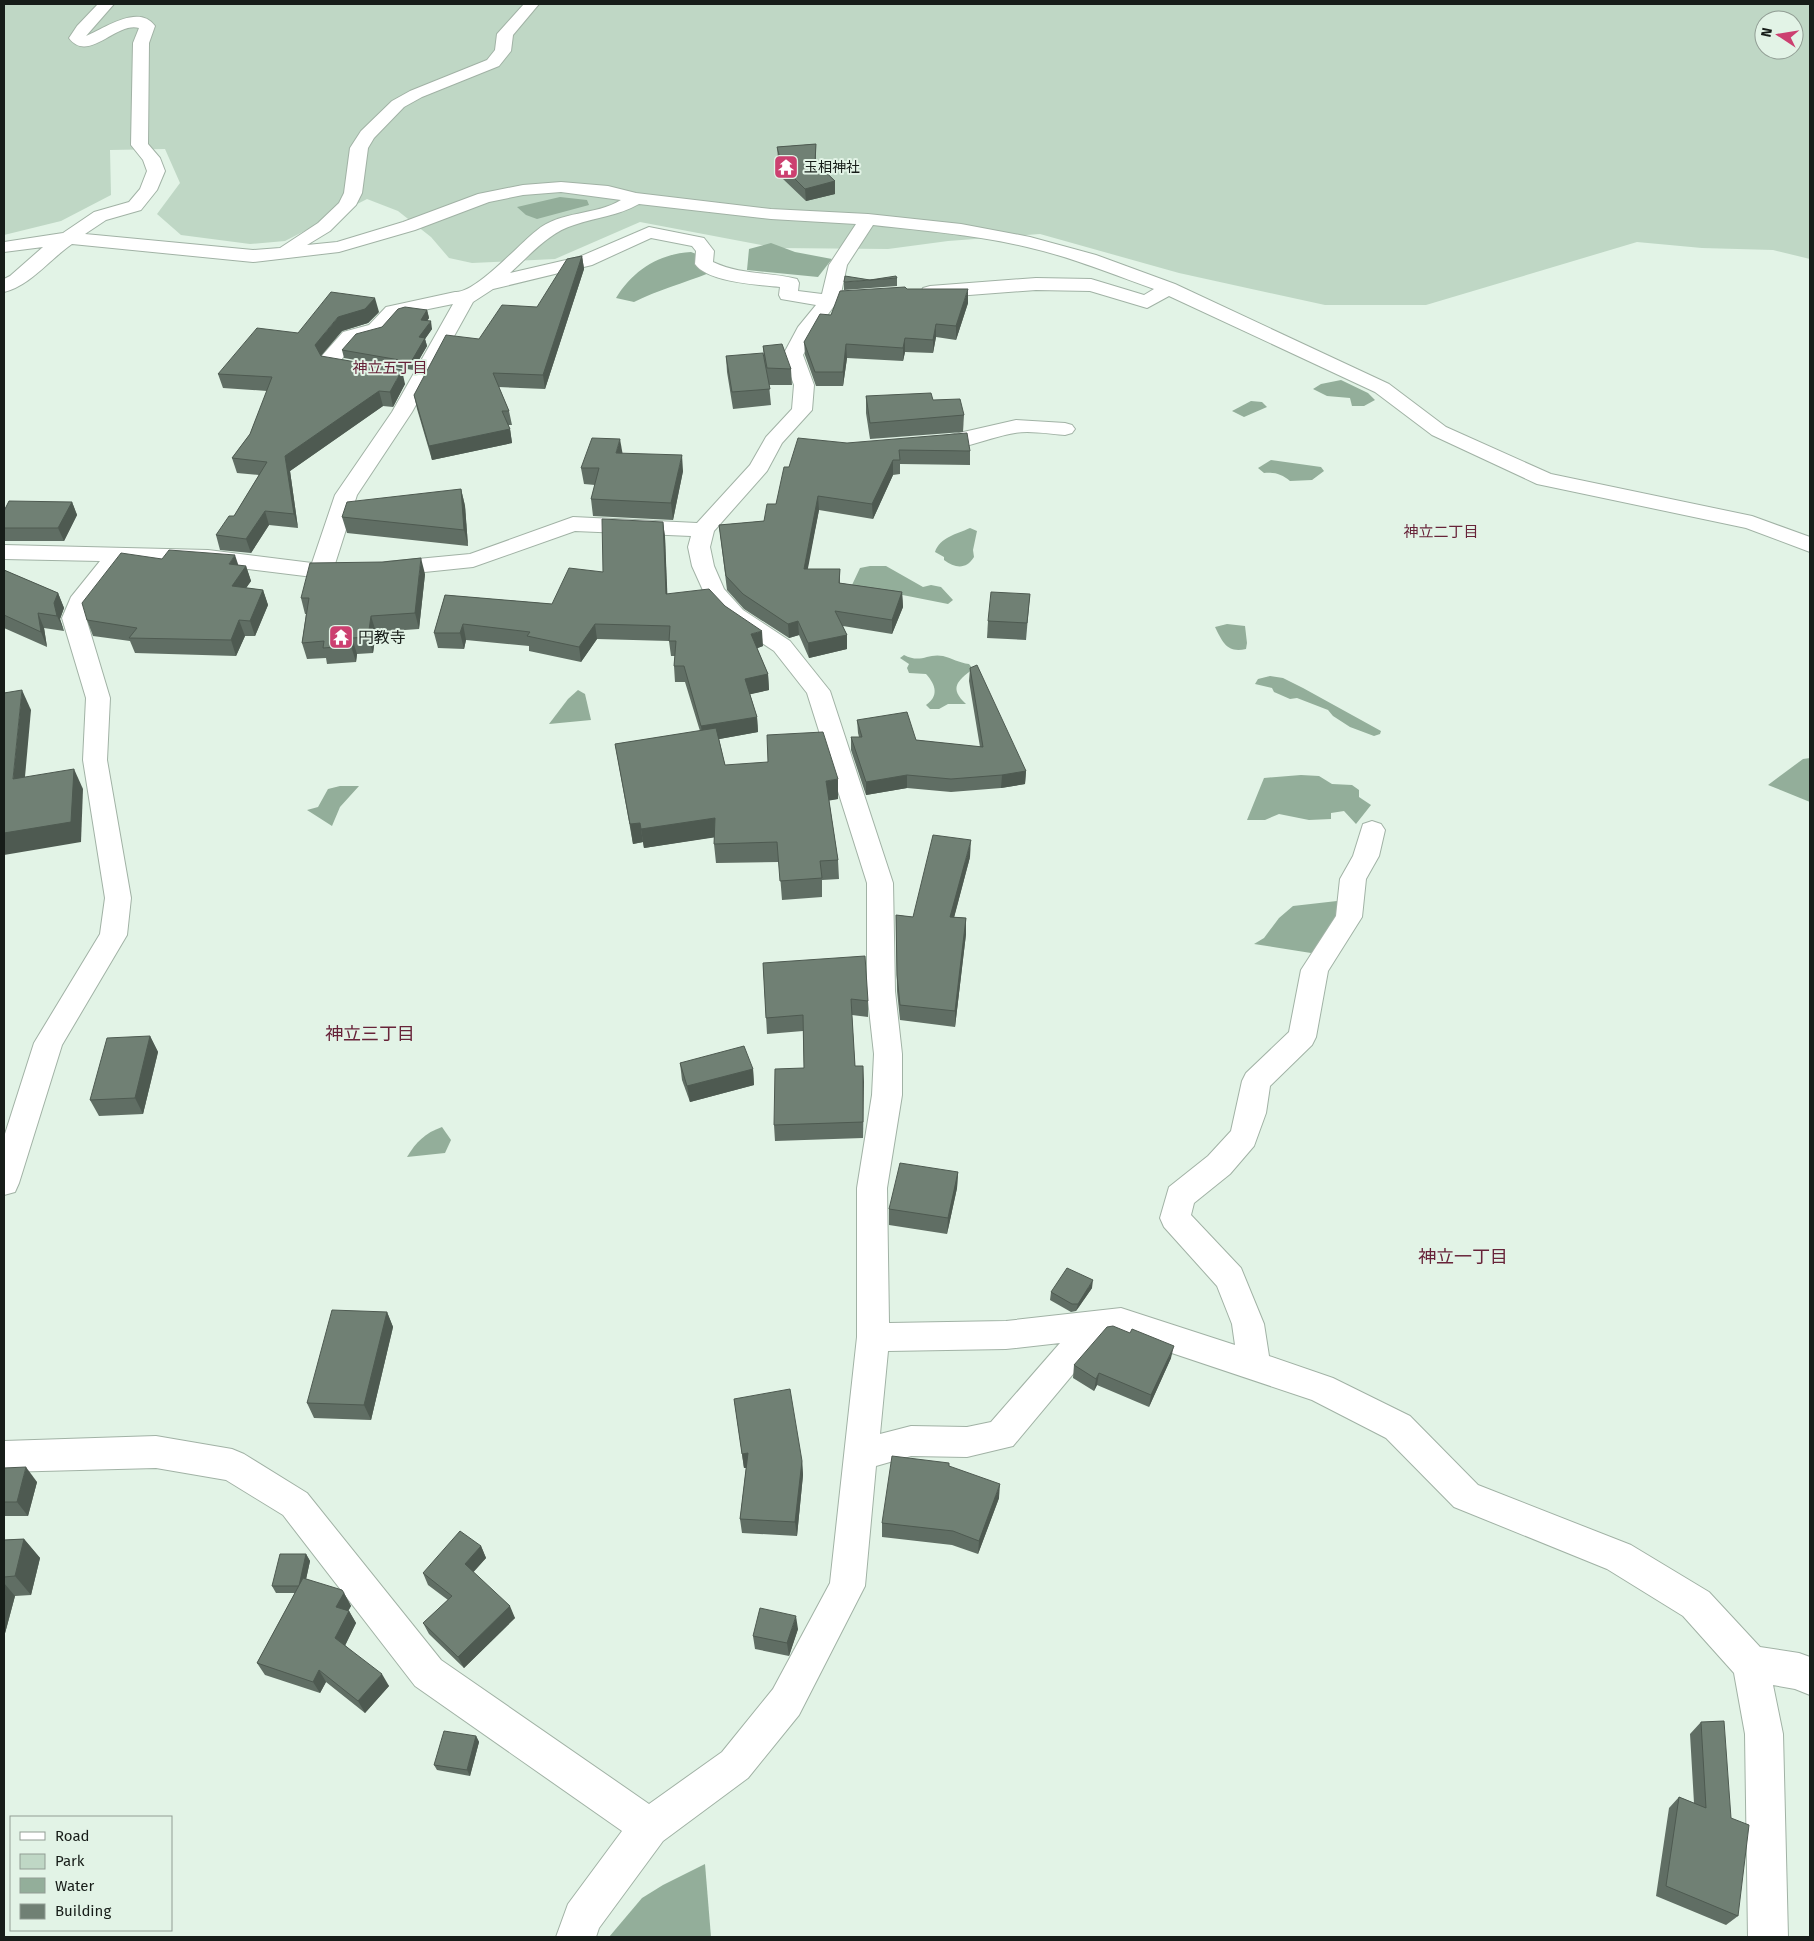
<svg xmlns="http://www.w3.org/2000/svg" width="1814" height="1941" font-family="'Fira Sans','Noto Sans JP',sans-serif">
  <style>
    .green { fill: #bfd7c5; fill-rule: evenodd }
    .water { fill: #93ae9a }
    .lines { fill: none; stroke-linecap: round; stroke-linejoin: round }
    .minor-casing { stroke: #a1b2a5; stroke-width: 2 }
    .minor { fill: #fff; fill-rule: evenodd }
    .wall { fill: #606e64 }
    .shaded-wall { fill: #4e5a51 }
    .building { fill: #708074; stroke: #4e5a51 }
    .labels { text-anchor: middle; dominant-baseline: central; stroke-width: 4; stroke-linejoin: round; paint-order: stroke }
    .far-poi-label { font-size: 14px; fill: #171d19; stroke: #e2f3e6; text-anchor: start }
    .far-neighbourhood-label { font-size: 15px; fill: #672339; stroke: #e2f3e6 }
    .poi-label { font-size: 16px; fill: #171d19; stroke: #e2f3e6; text-anchor: start }
    .neighbourhood-label { font-size: 18px; fill: #672339; stroke: #e2f3e6 }
  </style>
  <rect width="100%" height="100%" fill="#e2f3e6"/>
  <path class="green" d="M4 4H1810V259L1773 250 1702 248 1637 242 1426 305H1325L1179 273 1040 234 948 241 888 249 777 248 640 222 555 259 472 263 449 258 431 237 398 211 367 199 285 241 250 244 181 235 157 214 180 183 165 149 110 150 111 195 61 221 4 235ZM1764 20H1794V50H1764Z"/>
  <g class="water">
    <polygon points="560,197 587,200 589,205 537,219 526,215 517,207"/>
    <polygon points="771,243 795,252 832,259 818,277 747,270 749,249"/>
    <path d="M691 252 699 255 697 266 709 273C684 283 658 290 634 302L616 298C633 270 659 254 691 252Z"/>
    <polygon points="1341,380 1368,393 1375,400 1364,406 1352,406 1350,398 1327,396 1313,389 1321,384"/>
    <polygon points="1251,401 1262,402 1267,407 1244,417 1232,411"/>
    <path d="M1271 460 1321 467 1324 471 1312 480 1290 481C1282 474 1274 472 1264 473L1258 468Z"/>
    <path d="M970 528 977 531 973 550 974 557C966 570 955 568 944 560V557L935 552C940 537 957 534 970 528Z"/>
    <polygon points="870,566 886,566 923,587 931,585 941,587 953,600 948,604 852,585 860,568"/>
    <path d="M1227 624 1245 626 1247 643 1246 649C1227 653 1223 643 1215 627Z"/>
    <path d="M904 655C921 664 927 653 943 656 952 658 959 663 969 664L973 669C957 681 949 688 966 704H948L939 709H930L926 705C939 696 936 685 926 674L909 673 907 668 909 664 900 658Z"/>
    <polygon points="1270,676 1283,678 1303,688 1381,731 1380,734 1374,736 1350,727 1333,716 1328,710 1297,698 1290,699 1274,692 1272,688 1255,684 1258,679"/>
    <polygon points="578,690 585,694 591,720 549,724 568,699"/>
    <polygon points="1810,758 1810,802 1768,785 1803,759"/>
    <polygon points="1301,775 1319,776 1332,784 1352,785 1359,790 1359,797 1371,805 1356,824 1344,811 1331,813 1331,819 1309,820 1279,814 1265,820 1247,820 1264,778"/>
    <polygon points="340,786 359,786 340,807 332,826 307,810 318,807 328,789"/>
    <polygon points="1337,901 1344,904 1322,944 1311,953 1254,944 1264,938 1279,918 1293,906"/>
    <path d="M442 1127 451 1140 445 1153 407 1157C416 1142 425 1133 442 1127Z"/>
    <polygon points="705,1864 711,1937 609,1937 642,1898 663,1885"/>
  </g>
  <g class="lines">
    <defs>
      <g id="minor">
        <path d="M98 4H114L86 36C103 29 139 3 155 26L149 43 148 144 160 158 165 171 157 190 141 210 106 220 85 234 253 250 280 248 318 223 339 203 344 193 350 148 361 131 392 101 410 91 487 60 495 50 497 34 524 4H539L513 35 511 51 499 66 422 97 404 107 374 138 368 148 362 193 356 205 330 231 307 245 337 242 403 222 478 194 523 185 561 182 608 186 636 193 771 209 868 214 961 224 1030 237 1096 255 1175 284 1389 384 1446 427 1551 474 1752 516 1810 537V552L1746 528 1537 484 1432 435 1375 392 1169 296 1147 308 1090 291 1036 290 930 298 923 296 921 292 923 288 930 286 1036 278 1091 279 1144 295 1154 289C1112 274 1071 257 1027 247 977 235 925 231 873 225L847 265 840 298 817 329 803 355 814 385 812 410 782 443 767 471 714 531 710 547 714 566 724 589 743 610 790 641 830 691 893 883 895 991 902 1054V1095L887 1188 889 1323 1006 1321 1121 1308 1235 1345 1232 1324 1217 1286 1164 1227 1160 1218 1169 1187 1208 1156 1231 1131 1242 1081 1246 1073 1289 1032 1301 970 1336 916 1340 879 1353 856 1363 824 1372 821 1381 824 1385 830 1379 856 1366 879 1362 917 1328 971 1316 1037 1312 1045 1270 1086 1266 1113 1254 1146 1230 1174 1194 1203 1191 1215 1241 1268 1264 1324 1269 1356 1333 1378 1410 1416 1478 1485 1631 1545 1709 1592 1760 1647 1799 1653 1810 1657V1695L1795 1689 1773 1685 1783 1734 1788 1937H1748L1745 1734 1734 1673 1683 1616 1607 1569 1454 1507 1386 1438 1312 1400 1121 1336 1104 1337 1013 1446 967 1457 911 1456 876 1466 865 1586 799 1715 748 1778 663 1841 599 1928 596 1937H556L568 1904 622 1831 415 1686 283 1515 226 1480 156 1468 4 1472V1441L156 1436 232 1449 244 1454 307 1493 441 1660 649 1804 722 1752 773 1689 830 1583 857 1337V1188L872 1095 874 1054 867 991V883L807 693 774 651 727 620 706 597 692 566 688 547 691 536 575 531 473 567 386 576 378 574 375 569 378 564 386 562 470 554 573 517 697 523 750 465 766 437 792 409 794 385 783 355 798 327 816 305 781 299 779 295 780 287C759 285 707 282 695 264L696 251 692 246 651 238 592 265 493 289 473 302 412 412 357 495 335 564 354 565 357 570 354 575 321 578 208 564 123 562 93 599 86 618 110 698 107 760 131 898 127 935 62 1045 19 1183 15 1192 4 1195V1137L34 1043 100 934 105 898 83 760 86 698 62 618 71 597 100 561 4 559V545L208 550 312 563 335 495 392 412 453 304 399 315 383 333 357 340 341 360 369 367 372 371 369 375 362 377 325 368 320 358 343 332 369 325 386 307 455 292C475 294 519 244 536 231 561 210 595 216 621 200L561 192 523 195 489 202 415 230 339 252 253 262 72 244C50 259 30 286 4 292V279L10 276 43 247 4 252V242L63 233 94 212 129 202 140 189 147 171 143 160 131 145 133 43 139 28C117 21 88 64 69 38L77 26ZM639 204 771 219 856 224 829 265 822 294 798 291 799 283 797 279C769 272 740 275 713 262L714 251 704 238 649 227 579 257 510 273C529 256 549 232 574 225 597 217 618 216 639 204ZM1060 1343 991 1422 967 1427 911 1426 880 1434 888 1351 1006 1349Z"/>
        <path d="M1016 420 1065 423 1072 425 1075 429 1072 433 1065 435C1049 434 1030 430 1015 433 988 437 950 456 924 449L921 445 924 441Z"/>
      </g>
    </defs>
    <use href="#minor" class="minor-casing"/>
    <use href="#minor" class="minor"/>
  </g>
  <g class="wall">
    <polygon points="816,144 816,163 835,181 835,194 806,201 783,179 778,159 777,147"/>
    <polygon points="582,256 584,269 545,389 499,387 509,411 512,425 508,425 510,429 512,443 432,460 417,409 414,395 537,307"/>
    <polygon points="897,278 897,286 844,290 844,282"/>
    <polygon points="907,289 968,303 956,340 936,337 933,353 905,352 903,361 847,358 843,386 816,386 805,355 804,342 831,315"/>
    <polygon points="427,310 429,318 427,321 432,329 425,339 427,346 413,370 344,358 342,350 382,327"/>
    <polygon points="379,312 368,323 342,331 321,356 405,384 393,407 383,406 290,471 298,528 269,525 251,553 220,550 216,535 234,516 259,475 237,473 232,458 250,434 267,391 223,388 218,374"/>
    <polygon points="763,346 791,369 792,385 769,385 771,405 733,409 727,372 726,356 764,361"/>
    <polygon points="866,396 964,415 963,432 870,439 866,413"/>
    <polygon points="847,443 970,451 970,465 900,464 900,474 893,475 873,519 819,510 807,569 840,569 840,583 902,592 903,607 892,634 843,626 847,635 847,649 809,658 799,635 789,638 744,609 727,590 719,525 764,521 776,504 789,467"/>
    <polygon points="622,454 683,471 673,520 593,516 591,499 595,485 584,484 581,468"/>
    <polygon points="461,489 465,506 468,546 347,533 342,517"/>
    <polygon points="72,502 77,515 64,541 4,541 4,511"/>
    <polygon points="663,522 665,537 667,594 725,606 763,646 757,648 768,674 769,690 750,694 757,717 758,732 719,739 725,765 838,799 829,800 838,860 839,879 822,880 822,897 782,900 779,862 716,863 714,844 714,837 644,848 643,842 633,844 615,744 700,731 685,682 675,682 674,666 675,656 671,656 669,641 597,639 581,662 529,651 529,646 466,640 464,649 438,648 434,633 445,595 552,604 603,572"/>
    <polygon points="162,559 246,566 251,581 246,588 263,590 268,605 255,636 245,636 236,656 135,653 130,641 93,636 87,620"/>
    <polygon points="4,570 58,593 64,608 60,619 64,631 44,628 47,647 4,628"/>
    <polygon points="425,574 419,629 376,632 373,653 357,654 356,662 327,664 326,658 307,659 302,643 306,614 305,614 301,598"/>
    <polygon points="1030,594 1026,640 987,638 988,621"/>
    <polygon points="970,668 1026,771 1025,784 1001,788 951,792 907,788 866,795 851,750 851,737 859,737 858,733 857,720 916,740 980,747 969,681"/>
    <polygon points="970,857 954,917 966,918 966,934 955,1027 900,1020 897,991 896,915 913,917"/>
    <polygon points="763,963 868,1001 868,1017 852,1015 855,1066 863,1066 863,1138 775,1141 774,1125 804,1068 803,1031 767,1034"/>
    <polygon points="150,1036 158,1052 143,1114 99,1116 90,1100"/>
    <polygon points="680,1063 753,1069 754,1085 690,1102 682,1080"/>
    <polygon points="958,1172 957,1188 947,1234 889,1225 889,1209"/>
    <polygon points="1092,1288 1076,1311 1071,1312 1050,1300 1051,1292"/>
    <polygon points="387,1312 393,1327 371,1420 314,1418 307,1403"/>
    <polygon points="1171,1358 1149,1407 1097,1385 1094,1391 1073,1378 1074,1365"/>
    <polygon points="734,1399 802,1461 803,1475 797,1536 742,1533 740,1519 746,1468 744,1468"/>
    <polygon points="949,1466 999,1498 978,1554 952,1545 882,1537 882,1523"/>
    <polygon points="4,1468 37,1482 28,1516 4,1516"/>
    <polygon points="24,1539 40,1558 31,1595 15,1596 4,1637 4,1540"/>
    <polygon points="481,1546 486,1558 473,1572 515,1618 464,1668 429,1634 423,1623 448,1600 428,1585 423,1573"/>
    <polygon points="306,1554 310,1561 306,1579 344,1593 351,1606 348,1611 349,1611 356,1623 345,1645 389,1686 365,1713 326,1682 320,1693 265,1675 257,1663 295,1593 276,1593 272,1586"/>
    <polygon points="798,1629 789,1656 755,1649 753,1636"/>
    <polygon points="1701,1722 1731,1818 1738,1916 1726,1925 1656,1896 1669,1808 1679,1797 1694,1803 1690,1734"/>
    <polygon points="476,1736 479,1742 470,1776 437,1770 434,1765"/>
  </g>
  <g class="shaded-wall">
    <polygon points="835,181 835,194 806,201 805,189"/>
    <polygon points="582,256 584,269 545,389 543,375"/>
    <polygon points="968,289 968,303 956,340 956,326"/>
    <polygon points="375,298 379,312 368,323 342,331 318,359 315,345 338,317"/>
    <polygon points="427,310 429,318 422,328 421,320"/>
    <polygon points="431,321 432,329 425,339 427,346 413,370 411,362 419,337"/>
    <polygon points="936,324 936,337 933,353 933,340"/>
    <polygon points="905,338 905,352 903,361 903,348"/>
    <polygon points="846,344 847,358 843,386 843,372"/>
    <polygon points="402,370 405,384 393,407 390,392"/>
    <polygon points="379,391 383,406 290,471 298,528 294,514 285,456"/>
    <polygon points="510,429 512,443 432,460 429,446"/>
    <polygon points="620,439 623,456 616,453"/>
    <polygon points="682,455 683,471 673,520 671,503"/>
    <polygon points="893,460 893,475 873,519 872,504"/>
    <polygon points="461,489 465,506 468,546 464,530"/>
    <polygon points="818,496 819,510 805,584 804,569"/>
    <polygon points="72,502 77,515 64,541 58,528"/>
    <polygon points="265,511 269,525 251,553 246,539"/>
    <polygon points="663,522 665,537 668,609 666,594"/>
    <polygon points="235,555 240,570 229,564"/>
    <polygon points="421,558 425,574 419,629 415,613"/>
    <polygon points="246,566 251,581 237,601 232,586"/>
    <polygon points="263,590 268,605 255,636 250,621"/>
    <polygon points="902,592 903,607 892,634 892,620"/>
    <polygon points="58,593 64,608 60,619 64,631 57,616 54,603"/>
    <polygon points="38,613 44,628 47,647 41,632"/>
    <polygon points="371,616 376,632 373,653 368,637"/>
    <polygon points="239,620 245,636 236,656 231,640"/>
    <polygon points="798,621 799,635 789,638 788,624"/>
    <polygon points="463,624 466,640 464,649 460,633"/>
    <polygon points="595,624 597,639 581,662 579,647"/>
    <polygon points="762,631 763,646 753,650 751,634"/>
    <polygon points="847,635 847,649 809,658 808,643"/>
    <polygon points="352,638 357,654 356,662 351,646"/>
    <polygon points="768,674 769,690 747,695 745,679"/>
    <polygon points="22,690 31,710 23,799 13,779"/>
    <polygon points="757,717 758,732 703,742 701,726"/>
    <polygon points="74,769 83,789 81,842 4,855 4,833"/>
    <polygon points="1026,771 1025,784 1001,788 1002,775"/>
    <polygon points="907,775 907,788 866,795 866,782"/>
    <polygon points="838,779 838,799 827,801 826,781"/>
    <polygon points="715,818 717,837 644,848 641,829"/>
    <polygon points="640,823 643,842 633,844 630,824"/>
    <polygon points="971,840 970,857 950,933 950,917"/>
    <polygon points="966,918 966,934 955,1027 955,1011"/>
    <polygon points="150,1036 158,1052 143,1114 135,1098"/>
    <polygon points="863,1066 864,1082 863,1138"/>
    <polygon points="753,1069 754,1085 690,1102 687,1086"/>
    <polygon points="958,1172 957,1188 947,1234 948,1218"/>
    <polygon points="1093,1280 1092,1288 1076,1311 1078,1304"/>
    <polygon points="387,1312 393,1327 371,1420 364,1405"/>
    <polygon points="1174,1346 1171,1358 1149,1407 1151,1395"/>
    <polygon points="1099,1373 1097,1385 1094,1391 1096,1379"/>
    <polygon points="748,1453 750,1467 744,1468 742,1454"/>
    <polygon points="802,1461 803,1475 797,1536 795,1522"/>
    <polygon points="26,1467 37,1482 28,1516 17,1502"/>
    <polygon points="1000,1484 999,1498 978,1554 979,1541"/>
    <polygon points="24,1539 40,1558 31,1595 15,1576"/>
    <polygon points="481,1546 486,1558 470,1576 465,1564"/>
    <polygon points="306,1554 310,1561 303,1593 299,1586"/>
    <polygon points="4,1583 15,1596 4,1637"/>
    <polygon points="344,1593 351,1606 343,1620 336,1607"/>
    <polygon points="510,1606 515,1618 464,1668 458,1657"/>
    <polygon points="349,1611 356,1623 343,1650 335,1638"/>
    <polygon points="796,1616 798,1629 789,1656 787,1643"/>
    <polygon points="319,1670 326,1682 320,1693 313,1682"/>
    <polygon points="382,1674 389,1686 365,1713 358,1701"/>
    <polygon points="476,1736 479,1742 470,1776 467,1770"/>
  </g>
  <g class="building">
    <polygon points="816,144 815,162 835,181 805,189 782,166 777,147"/>
    <polygon points="582,256 543,375 493,373 509,411 502,411 510,429 429,446 414,395 446,335 479,339 502,305 537,307 567,259"/>
    <polygon points="845,276 870,280 896,276 897,278 844,282"/>
    <polygon points="905,287 907,289 968,289 956,326 936,324 933,340 905,338 903,348 846,344 843,372 815,372 804,342 820,314 831,315 840,291"/>
    <polygon points="331,292 375,298 365,309 338,317 315,345 321,356 402,370 390,392 379,391 285,456 294,514 265,511 246,539 216,535 229,516 234,516 267,462 232,458 250,434 272,377 218,374 257,328 298,333"/>
    <polygon points="405,307 427,310 421,320 431,321 419,337 425,338 411,362 342,350 356,334 382,327 398,309"/>
    <polygon points="782,344 791,369 767,368 763,346"/>
    <polygon points="763,353 770,389 732,392 726,356"/>
    <polygon points="931,393 933,400 960,399 964,415 870,423 866,396"/>
    <polygon points="967,433 970,451 899,450 900,460 893,460 872,504 818,496 804,569 840,569 839,583 902,592 892,620 835,611 847,635 808,643 798,621 788,624 743,594 726,576 719,525 764,521 767,504 776,504 784,467 789,467 798,438 847,443"/>
    <polygon points="592,438 620,439 616,453 682,455 671,503 591,499 599,468 581,468"/>
    <polygon points="461,489 464,530 342,517 347,502"/>
    <polygon points="9,501 72,502 58,528 4,528 4,511"/>
    <polygon points="602,519 663,522 666,594 709,589 725,606 762,631 751,634 768,674 745,679 757,717 701,726 684,666 674,666 676,641 669,641 670,626 595,624 579,647 527,636 530,632 463,624 460,633 434,633 445,595 552,604 569,568 603,572"/>
    <polygon points="169,550 235,555 229,564 246,566 232,586 263,590 250,621 239,620 231,640 129,638 137,628 87,620 82,603 121,553 162,559"/>
    <polygon points="421,558 415,613 371,616 368,637 352,638 351,646 323,648 324,641 302,643 309,598 301,598 310,563 383,562"/>
    <polygon points="4,570 58,593 54,603 57,616 38,613 41,632 4,615"/>
    <polygon points="991,592 1030,594 1027,623 988,621"/>
    <polygon points="977,665 1026,771 1002,775 951,779 907,775 866,782 851,737 862,737 857,720 907,712 916,740 983,747 970,668"/>
    <polygon points="22,690 13,779 74,769 71,822 4,833 4,693"/>
    <polygon points="716,728 725,765 768,762 767,735 823,732 838,779 826,781 838,860 820,861 822,878 780,881 777,842 714,844 715,818 641,829 640,823 630,824 615,744"/>
    <polygon points="933,835 971,840 950,917 966,918 955,1011 900,1005 897,975 896,915 913,917"/>
    <polygon points="865,956 868,1001 851,999 855,1066 863,1066 863,1122 774,1125 775,1069 804,1068 803,1015 766,1018 763,963"/>
    <polygon points="150,1036 135,1098 90,1100 107,1038"/>
    <polygon points="744,1046 753,1069 687,1086 680,1063"/>
    <polygon points="900,1163 958,1172 948,1218 889,1209"/>
    <polygon points="1067,1268 1093,1280 1078,1304 1072,1304 1051,1292"/>
    <polygon points="332,1310 387,1312 364,1405 307,1403"/>
    <polygon points="1113,1326 1130,1333 1132,1329 1174,1346 1151,1395 1099,1373 1096,1379 1074,1365 1107,1327"/>
    <polygon points="790,1389 802,1461 795,1522 740,1519 748,1453 742,1454 734,1399"/>
    <polygon points="892,1456 949,1463 949,1466 1000,1484 979,1541 953,1531 882,1523"/>
    <polygon points="26,1467 17,1502 4,1502 4,1468"/>
    <polygon points="460,1531 481,1546 465,1564 510,1606 458,1657 423,1623 452,1596 423,1573"/>
    <polygon points="24,1539 15,1576 4,1577 4,1540"/>
    <polygon points="280,1554 306,1554 299,1586 272,1586"/>
    <polygon points="303,1578 342,1590 344,1593 336,1607 349,1611 335,1638 382,1674 358,1701 319,1670 313,1682 257,1663"/>
    <polygon points="760,1608 796,1616 787,1643 753,1636"/>
    <polygon points="1724,1721 1731,1818 1749,1825 1738,1916 1666,1886 1679,1797 1706,1808 1701,1722"/>
    <polygon points="444,1731 476,1736 467,1770 434,1765"/>
  </g>
  <defs>
    <symbol id="temple-square" viewBox="-11 -11 22 22"><rect x="-9" y="-9" width="18" height="18" rx="4" fill="#cc4070" stroke="#e2f3e6"/><path d="M0-6L5-2H3V0L6.5 2.5H4V6H1.5V3h-3V6H-4V2.5H-6.5L-3 0V-2H-5Z" fill="#fff"/></symbol>
  </defs>
  <g fill-rule="evenodd">
    <use href="#temple-square" x="772" y="153" width="28" height="28"/>
    <use href="#temple-square" x="327" y="623" width="28" height="28"/>
  </g>
  <g class="labels">
    <g class="far-poi-label">
      <text x="804" y="167">玉相神社</text>
    </g>
    <g class="far-neighbourhood-label">
      <text x="390" y="368">神立五丁目</text>
      <text x="1441" y="532">神立二丁目</text>
    </g>
    <g class="poi-label">
      <text x="358" y="637">円教寺</text>
    </g>
    <g class="neighbourhood-label">
      <text x="370" y="1034">神立三丁目</text>
      <text x="1463" y="1257">神立一丁目</text>
    </g>
  </g>
  <rect width="1814" height="1941" fill="none" stroke="#171d19" stroke-width="10"/>
  <rect x="10" y="1816" width="162" height="115" fill="#e2f3e6" stroke="#919d94"/>
  <rect x="20" y="1832" width="25" height="8" fill="#ffffff" stroke="#919d94"/>
  <text x="55" y="1841" font-size="15" fill="#171d19">Road</text>
  <rect x="20" y="1854" width="25" height="15" fill="#bfd7c5" stroke="#919d94"/>
  <text x="55" y="1866" font-size="15" fill="#171d19">Park</text>
  <rect x="20" y="1878" width="25" height="15" fill="#93ae9a" stroke="#919d94"/>
  <text x="55" y="1891" font-size="15" fill="#171d19">Water</text>
  <rect x="20" y="1904" width="25" height="15" fill="#708074" stroke="#919d94"/>
  <text x="55" y="1916" font-size="15" fill="#171d19">Building</text>
  <g transform="translate(1779 35) rotate(282)"><circle r="24" fill="#e2f3e6" stroke="#919d94"/>
  <path d="M0-4L9 19L0 12L-9 19Z" fill="#cc4070"/>
  <text y="-8" font-size="14" font-weight="bold" text-anchor="middle" fill="#171d19">N</text>
  </g>
</svg>
